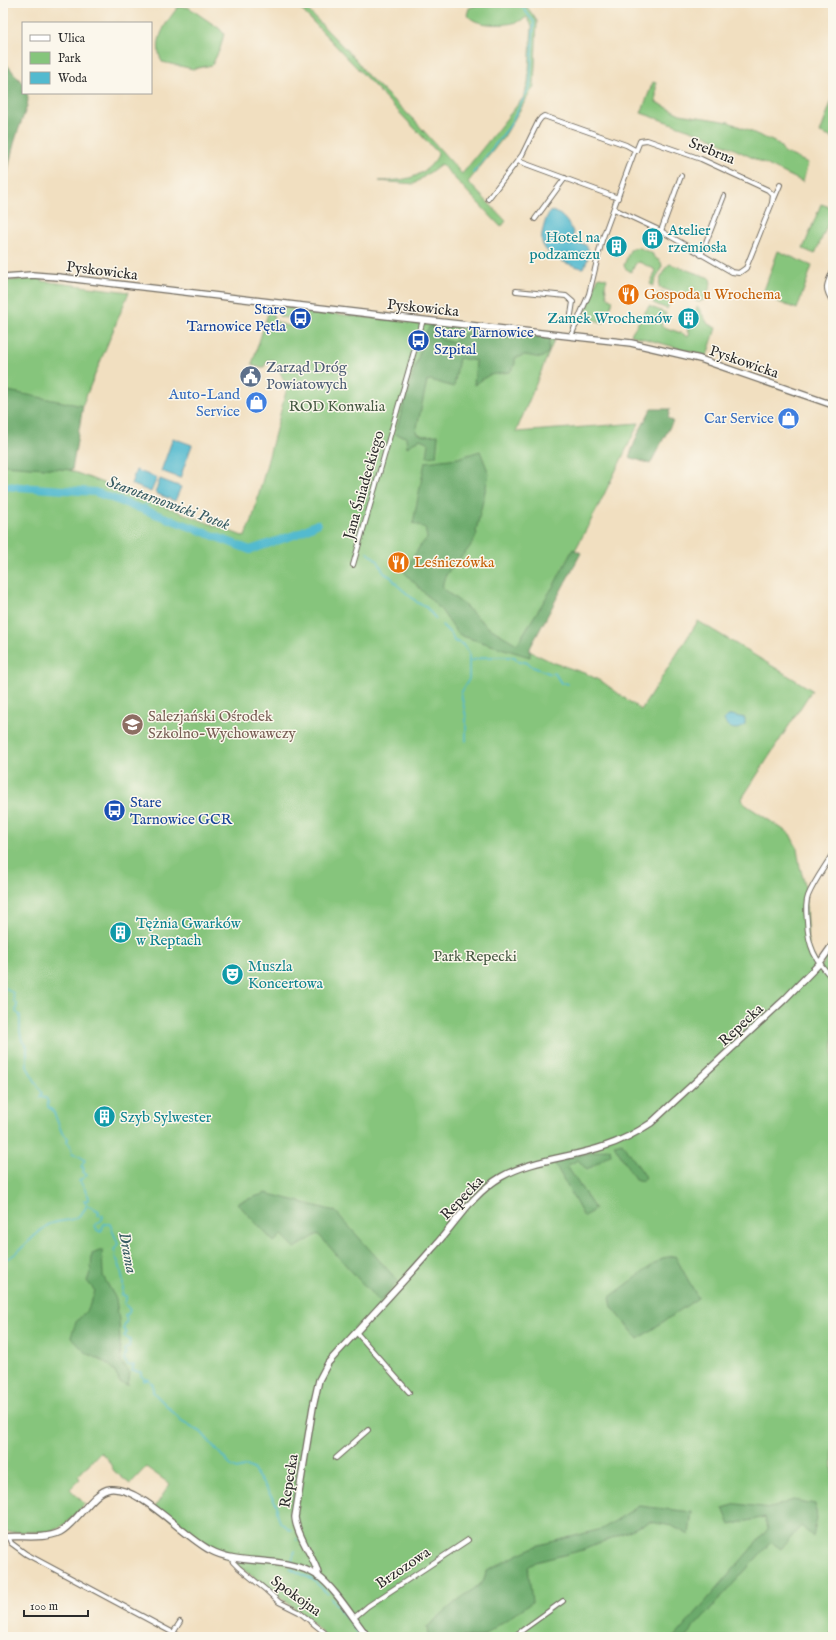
<svg xmlns="http://www.w3.org/2000/svg" width="836" height="1640" font-family="'IM FELL English',serif">
  <style>
    .green { fill: #86c57c; stroke: #587854 }
    .forest { fill: #6caa6c; stroke: #4c6a4c }
    .water { fill: #52bacf; stroke: #3e727d }
    .lines { fill: none; stroke-linecap: round; stroke-linejoin: round }
    .stream { stroke: #52bacf; stroke-width: 1.5 }
    .river { stroke: #52bacf; stroke-width: 8 }
    .street-casing { stroke: #706a5f; stroke-width: 6 }
    .secondary-casing { stroke: #706a5f; stroke-width: 8 }
    .street { stroke: #fff; stroke-width: 4 }
    .secondary { stroke: #fff; stroke-width: 5.5 }
    .labels { text-anchor: middle; dominant-baseline: central; stroke-width: 3; stroke-linejoin: round; paint-order: stroke }
    .street-label { font-size: 15px; fill: #2b2b2b; stroke: #fbf7ec }
    .culture-label { font-size: 15px; fill: #0d838f; stroke: #fbf7ec; text-anchor: start }
    .food-label { font-size: 15px; fill: #c56008; stroke: #fbf7ec; text-anchor: start }
    .transit-label { font-size: 15px; fill: #164399; stroke: #fbf7ec; text-anchor: start }
    .service-label { font-size: 15px; fill: #4e5e75; stroke: #fbf7ec; text-anchor: start }
    .shop-label { font-size: 15px; fill: #366cbe; stroke: #fbf7ec; text-anchor: end }
    .park-label { font-size: 15px; fill: #465943; stroke: #fbf7ec }
    .education-label { font-size: 15px; fill: #785e54; stroke: #fbf7ec; text-anchor: start }
    .water-label { font-size: 16px; font-style: italic; fill: #395d64; stroke: #fbf7ec }
  </style>
  <rect width="100%" height="100%" fill="#fbf7ec"/>
  <filter id="ink" filterUnits="userSpaceOnUse"><feTurbulence type="fractalNoise" baseFrequency=".025" numOctaves="2"/><feDisplacementMap in="SourceGraphic" scale="8" xChannelSelector="R" yChannelSelector="G"/><feConvolveMatrix kernelMatrix="1 2 1 2 8 2 1 2 1" color-interpolation-filters="sRGB"/></filter>
  <filter id="wash" filterUnits="userSpaceOnUse"><feTurbulence type="fractalNoise" baseFrequency=".012" numOctaves="4" result="noise"/><feDisplacementMap in="SourceGraphic" scale="16" xChannelSelector="R" yChannelSelector="G"/><feGaussianBlur stdDeviation="0.9" result="paint"/><feColorMatrix in="noise" values="0 0 0 0 0 0 0 0 0 0 0 0 0 0 0 0 0 1.4 0 .05"/><feComposite in="paint" operator="in"/></filter>
  <g filter="url(#wash)">
    <rect width="100%" height="100%" fill="#f1dfc0"/>
    <g class="green">
      <path d="M295 3H301L356 60 367 75 415 121 462 174 523 98 528 83 532 26 527 17C517 26 490 26 478 22 474 21 470 18 467 15L469 8 483 3H524L537 21 534 86 504 137 468 182 506 221 501 227 441 164 414 184 379 181C400 180 414 181 430 166 434 161 437 159 438 153Z"/>
      <path d="M178 7H188L220 29 224 34 220 49 212 65 193 69 162 62C152 41 165 24 178 7Z"/>
      <polygon points="653,82 656,83 656,102 680,114 729,122 779,144 784,152 808,163 803,182 705,135 641,113"/>
      <polygon points="833,97 833,138 820,133"/>
      <polygon points="821,204 833,208 833,212 815,254 803,249"/>
      <polygon points="638,247 653,254 653,256 661,262 662,266 653,286 650,284 655,273 654,269 639,262 636,263 631,272 625,268 624,265 630,250"/>
      <polygon points="778,251 812,266 797,309 762,296"/>
      <path d="M670 264 710 278 711 284 705 299 699 302 659 287C659 280 664 267 670 264Z"/>
      <polygon points="599,277 605,278 607,279 605,285 607,296 613,301 604,323 587,318 585,314 598,278"/>
      <path d="M43 278 42 281 129 292 82 406 69 470 245 537 249 525 251 524 288 384 285 382 274 360H268L264 367H256L252 364 269 310 273 306C272 321 274 321 288 326L300 320 309 311 555 338 516 432 639 423 596 511 523 648 552 662 587 674 604 683 641 710 698 621 812 690 741 800 746 805 790 834 797 848 800 867 805 885 808 947 820 969 833 946V1637H327L307 1618 270 1589 234 1563 205 1545 155 1507 170 1484 146 1467 130 1484 114 1471 107 1458 100 1452 78 1476 80 1479 70 1489 85 1504 69 1521 58 1529 45 1532H3V281Z"/>
      <polygon points="661,293 672,297 667,309 653,303 657,294"/>
      <polygon points="649,306 666,313 661,326 684,334 684,335 688,337 690,333 687,332 697,307 698,307 708,324 716,328 707,356 631,335 632,332"/>
      <path d="M283 307 300 309C295 315 287 321 279 316L280 309Z"/>
    </g>
    <g class="forest">
      <path d="M3 60 23 84V93H27C30 102 25 111 22 120 16 135 12 150 9 165 7 175 7 184 3 193Z"/>
      <polygon points="430,326 437,326 442,340 452,342 469,331 550,338 548,353 541,358 525,355 515,358 515,364 510,372 489,375 474,385 476,361 459,358 454,387 430,380 427,381 416,432 423,436 438,435 436,456 427,457 429,443 420,439 407,447 406,437 395,434 426,332"/>
      <polygon points="3,390 83,406 72,470 3,465"/>
      <polygon points="651,409 670,409 668,418 673,421 650,464 629,457 638,434"/>
      <path d="M480 451 489 474 476 531 477 534C475 539 472 544 469 548 461 559 440 574 443 589L463 604 488 627 517 644 554 585 573 549 581 553 530 648V657L465 637 457 633 441 610 404 572 420 546 427 538 425 528 413 523 425 462 458 458Z"/>
      <polygon points="622,1143 646,1177 641,1181 635,1179 614,1145"/>
      <polygon points="610,1148 611,1154 587,1170 578,1160 567,1166 595,1209 584,1217 554,1162"/>
      <polygon points="266,1193 335,1211 398,1281 379,1302 318,1234 295,1248 282,1235 274,1242 237,1203"/>
      <path d="M102 1250 103 1276 116 1299 119 1320 121 1362 130 1373 128 1385 120 1383C110 1359 106 1365 87 1353 81 1349 76 1342 71 1337L76 1322 88 1309 95 1291 87 1281 91 1270 92 1254Z"/>
      <polygon points="675,1256 698,1298 638,1339 612,1307 610,1297 662,1258"/>
      <polygon points="833,1363 833,1384 825,1369"/>
      <polygon points="793,1500 815,1504 817,1518 813,1537 801,1526 781,1549 771,1542 685,1637 675,1637 768,1529 765,1517 730,1525 723,1508 737,1504 771,1508"/>
      <polygon points="639,1506 692,1512 689,1535 672,1526 650,1522 583,1550 536,1562 528,1567 532,1602 481,1637 428,1637 427,1627 458,1600 482,1583 487,1571 519,1554 539,1545 602,1529"/>
    </g>
    <g class="water">
      <path d="M553 211C561 213 570 224 573 232 574 237 573 240 577 244 593 241 590 259 583 268 571 266 544 256 542 242 541 238 542 233 543 229 545 222 546 217 550 212Z"/>
      <polygon points="173,438 192,445 180,478 161,471"/>
      <polygon points="136,470 157,478 151,492 131,484"/>
      <polygon points="160,479 181,487 175,501 155,493"/>
      <path d="M731 715 745 718V724C739 732 728 730 724 720L725 718Z"/>
    </g>
    <g class="lines">
      <g class="stream">
        <polyline points="473,173 509,127 530,86 534,22 519,3"/>
        <polyline points="139,508 147,504"/>
        <polyline points="367,552 378,561 384,573 391,577 397,585 418,603 426,607 436,619"/>
        <polyline points="442,625 452,635 454,641 462,644 469,652 469,679 461,693 466,717 466,741"/>
        <polyline points="469,661 486,657 515,657 516,660 528,663 533,667 551,674 554,672 561,683 563,683"/>
        <polyline points="565,683 568,684"/>
        <path d="M3 986 13 993 14 1002 17 1004 16 1012 20 1015V1032L22 1041 27 1046V1067L42 1093 40 1097 46 1098 48 1102V1107L53 1110 62 1133 68 1138 67 1142 70 1145 72 1154 79 1156 85 1160 81 1167 84 1168 83 1172 87 1175 79 1181C84 1185 85 1191 89 1197L88 1200 84 1201 87 1205 99 1211 98 1215 103 1216 102 1220 95 1225 97 1230 101 1232 104 1224H110C112 1231 116 1238 118 1244L114 1250 116 1252 115 1257C121 1264 125 1285 122 1295L126 1296V1300L124 1303 130 1310 125 1316 127 1320 123 1329 127 1332 124 1336 130 1340 129 1347 126 1348 124 1351 126 1354 124 1359 127 1364 130 1366 134 1365 132 1371 141 1372V1376L144 1378V1381L148 1379 153 1385V1392L182 1421 201 1432 230 1465 236 1469 247 1466 253 1469 277 1505V1512L280 1522 291 1530"/>
        <path d="M3 1258H9L15 1254C24 1247 39 1230 48 1225 65 1217 77 1226 87 1205"/>
        <polyline points="297,1540 297,1539"/>
        <polyline points="292,1560 295,1551"/>
        <polyline points="290,1568 313,1580 328,1594"/>
        <polyline points="331,1598 348,1620"/>
        <polyline points="351,1624 361,1637"/>
      </g>
      <polyline class="river" points="3,486 95,492 191,527 250,550 297,534 317,524"/>
    </g>
  </g>
  <g filter="url(#ink)">
    <g class="lines">
      <defs>
        <g id="street">
          <polyline points="518,161 618,198"/>
          <polyline points="488,199 522,155 538,122 541,118 544,116 626,145 635,150 602,240 589,294 571,336"/>
          <polyline points="774,199 780,185"/>
          <polyline points="614,209 661,231 732,272 739,273 746,268 772,203 773,195 768,190 701,159 647,140 640,141 636,151"/>
          <polyline points="535,219 565,178"/>
          <polyline points="661,231 681,176"/>
          <polyline points="701,255 724,196"/>
          <path d="M833 270C827 285 823 287 833 302"/>
          <polyline points="516,291 566,296 573,302 570,321 576,325"/>
          <polyline points="353,565 423,320"/>
          <path d="M833 853C825 867 814 881 808 896 805 904 806 913 807 921 808 947 815 960 833 979"/>
          <polyline points="356,1332 409,1392"/>
          <polyline points="336,1458 368,1430"/>
          <polyline points="8,1536 11,1543 26,1554 181,1637"/>
          <polyline points="231,1557 233,1562 239,1568 266,1590 279,1602 299,1612 330,1637"/>
          <polyline points="354,1619 355,1617 368,1606 468,1540"/>
          <polyline points="173,1633 180,1622"/>
          <polyline points="513,1637 563,1601"/>
          <polyline points="827,1637 831,1632"/>
        </g>
        <g id="secondary">
          <polyline points="3,277 32,275 58,277 396,317 631,343 700,359 833,405"/>
          <path d="M3 1537C21 1535 43 1540 60 1532 77 1523 93 1491 110 1489 140 1486 183 1536 210 1550 241 1567 283 1554 318 1576 335 1588 354 1620 368 1637"/>
          <path d="M318 1577C320 1566 296 1536 295 1517L313 1407 319 1380 328 1363C362 1325 398 1288 432 1249 454 1225 472 1194 501 1177 533 1159 571 1158 605 1146 621 1141 636 1133 651 1123L784 1000 819 964 833 944"/>
        </g>
      </defs>
      <use href="#street" class="street-casing"/>
      <use href="#secondary" class="secondary-casing"/>
      <use href="#street" class="street"/>
      <use href="#secondary" class="secondary"/>
    </g>
  </g>
  <defs>
    <symbol id="building-disc" viewBox="-11 -11 22 22"><circle r="9.5" fill="#0f9aa8" stroke="#fbf7ec"/><path d="M-4-6H4V6H1V3H-1V6H-4ZM-2.5-4.3h1.7v1.8h-1.7ZM.8-4.3h1.7v1.8H.8ZM-2.5-1h1.7V.8h-1.7ZM.8-1h1.7V.8H.8Z" fill="#fff"/></symbol>
    <symbol id="restaurant-disc" viewBox="-11 -11 22 22"><circle r="9.5" fill="#e8710a" stroke="#fbf7ec"/><path d="M-5-6h1v4h1v-4h1v4h1v-4h1v5L-1.5 .5V6h-2V.5L-5-1ZM5-6V6H3V1.5H1.5Q1.5-4 5-6Z" fill="#fff"/></symbol>
    <symbol id="bus-disc" viewBox="-11 -11 22 22"><circle r="9.5" fill="#1a4fb4" stroke="#fbf7ec"/><path d="M-5-6H5V4H4V6H2V4H-2V6H-4V4H-5ZM-3.5-4V0h7V-4ZM-3.5 1.2v1.5H-2V1.2ZM2 1.2v1.5H3.5V1.2Z" fill="#fff"/></symbol>
    <symbol id="civic-disc" viewBox="-11 -11 22 22"><circle r="9.5" fill="#5c6f8a" stroke="#fbf7ec"/><path d="M-.6-6.5H3V-4.5H.6V-3L4-1V1h2V6H-6V1h2V-1L-.6-3ZM-1.2 2.5V6h2.4V2.5Z" fill="#fff"/></symbol>
    <symbol id="shop-disc" viewBox="-11 -11 22 22"><circle r="9.5" fill="#3f7fe0" stroke="#fbf7ec"/><path d="M-5-2.5h2.3a2.7 3.5 0 0 1 5.4 0H5L5.5 6h-11ZM-1.5-2.5h3a1.5 2.3 0 0 0-3 0Z" fill="#fff"/></symbol>
    <symbol id="school-disc" viewBox="-11 -11 22 22"><circle r="9.5" fill="#8d6e63" stroke="#fbf7ec"/><path d="M0-5L7-2L0 1L-7-2ZM-4 1L0 2.5L4 1V4Q0 6-4 4Z" fill="#fff"/></symbol>
    <symbol id="theatre-disc" viewBox="-11 -11 22 22"><circle r="9.5" fill="#0f9aa8" stroke="#fbf7ec"/><path d="M-5-5.5Q0-4 5-5.5V0Q5 5 0 6Q-5 5-5 0ZM-3.3-2.5H-1v1.5H-3.3ZM1-2.5H3.3v1.5H1ZM-2.8 1Q0 5.5 2.8 1Z" fill="#fff"/></symbol>
  </defs>
  <g fill-rule="evenodd">
    <use href="#building-disc" x="640" y="226" width="25" height="25"/>
    <use href="#building-disc" x="604" y="234" width="25" height="25"/>
    <use href="#restaurant-disc" x="616" y="282" width="25" height="25"/>
    <use href="#bus-disc" x="288" y="306" width="25" height="25"/>
    <use href="#building-disc" x="676" y="306" width="25" height="25"/>
    <use href="#bus-disc" x="406" y="328" width="25" height="25"/>
    <use href="#civic-disc" x="238" y="364" width="25" height="25"/>
    <use href="#shop-disc" x="244" y="390" width="25" height="25"/>
    <use href="#shop-disc" x="776" y="406" width="25" height="25"/>
    <use href="#restaurant-disc" x="386" y="550" width="25" height="25"/>
    <use href="#school-disc" x="120" y="712" width="25" height="25"/>
    <use href="#bus-disc" x="102" y="798" width="25" height="25"/>
    <use href="#building-disc" x="108" y="920" width="25" height="25"/>
    <use href="#theatre-disc" x="220" y="962" width="25" height="25"/>
    <use href="#building-disc" x="92" y="1104" width="25" height="25"/>
  </g>
  <g class="labels">
    <g class="street-label">
      <text transform="translate(712 151) rotate(22)">Srebrna</text>
      <text transform="translate(102 271) rotate(7)">Pyskowicka</text>
      <text transform="translate(423 308) rotate(6)">Pyskowicka</text>
      <text transform="translate(744 362) rotate(19)">Pyskowicka</text>
      <text transform="translate(364 485) rotate(-74)">Jana Śniadeckiego</text>
      <text transform="translate(741 1025) rotate(-43)">Repecka</text>
      <text transform="translate(462 1198) rotate(-46)">Repecka</text>
      <text transform="translate(289 1481) rotate(-81)">Repecka</text>
      <text transform="translate(403 1568) rotate(-34)">Brzozowa</text>
      <text transform="translate(296 1596) rotate(36)">Spokojna</text>
    </g>
    <g class="culture-label">
      <text x="668" y="230">Atelier<tspan x="668" dy="17">rzemiosła</tspan></text>
      <text x="600" y="237" text-anchor="end">Hotel na<tspan x="600" dy="17">podzamczu</tspan></text>
      <text x="672" y="318" text-anchor="end">Zamek Wrochemów</text>
      <text x="136" y="923">Tężnia Gwarków<tspan x="136" dy="17">w Reptach</tspan></text>
      <text x="248" y="966">Muszla<tspan x="248" dy="17">Koncertowa</tspan></text>
      <text x="120" y="1117">Szyb Sylwester</text>
    </g>
    <g class="food-label">
      <text x="644" y="294">Gospoda u Wrochema</text>
      <text x="414" y="562">Leśniczówka</text>
    </g>
    <g class="transit-label">
      <text x="286" y="309" text-anchor="end">Stare<tspan x="286" dy="17">Tarnowice Pętla</tspan></text>
      <text x="434" y="332">Stare Tarnowice<tspan x="434" dy="17">Szpital</tspan></text>
      <text x="130" y="802">Stare<tspan x="130" dy="17">Tarnowice GCR</tspan></text>
    </g>
    <g class="service-label">
      <text x="266" y="367">Zarząd Dróg<tspan x="266" dy="17">Powiatowych</tspan></text>
    </g>
    <g class="shop-label">
      <text x="240" y="394">Auto-Land<tspan x="240" dy="17">Service</tspan></text>
      <text x="774" y="418">Car Service</text>
    </g>
    <g class="park-label">
      <text x="337" y="406">ROD Konwalia</text>
      <text x="475" y="956">Park Repecki</text>
    </g>
    <g class="education-label">
      <text x="148" y="716">Salezjański Ośrodek<tspan x="148" dy="17">Szkolno-Wychowawczy</tspan></text>
    </g>
    <g class="water-label">
      <text transform="translate(168 504) rotate(20)">Starotarnowicki Potok</text>
      <text transform="translate(127 1253) rotate(79)">Drama</text>
    </g>
  </g>
  <rect width="836" height="1640" fill="none" stroke="#fbf7ec" stroke-width="16"/>
  <rect x="22" y="22" width="130" height="72" fill="#fbf7ec" stroke="#a8a59f"/>
  <rect x="30" y="35" width="20" height="6" fill="#ffffff" stroke="#a8a59f"/>
  <text x="58" y="42" font-size="12" fill="#2b2b2b">Ulica</text>
  <rect x="30" y="52" width="20" height="12" fill="#86c57c" stroke="#a8a59f"/>
  <text x="58" y="62" font-size="12" fill="#2b2b2b">Park</text>
  <rect x="30" y="72" width="20" height="12" fill="#52bacf" stroke="#a8a59f"/>
  <text x="58" y="82" font-size="12" fill="#2b2b2b">Woda</text>
  <path d="M24 1610v6h64v-6" fill="none" stroke="#2b2b2b" stroke-width="2"/>
  <text x="30" y="1610" font-size="12" fill="#2b2b2b" stroke="#fbf7ec" stroke-width="3" paint-order="stroke">100 m</text>
</svg>
